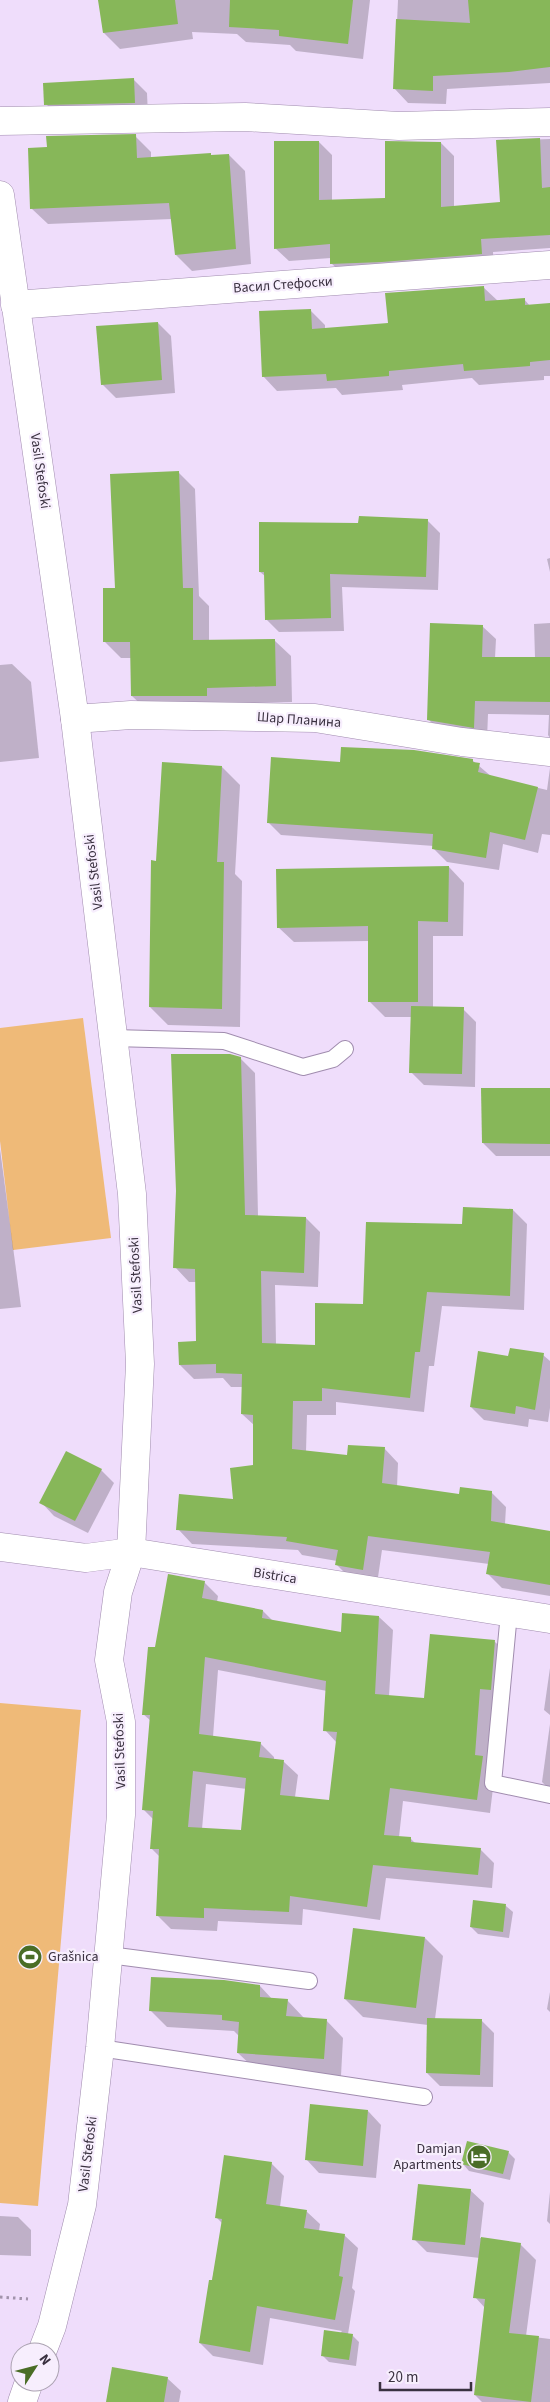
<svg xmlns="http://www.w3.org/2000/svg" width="550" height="2402" font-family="'Source Sans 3',sans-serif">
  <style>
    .green { fill: #efba78 }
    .shadow { fill: #0003; fill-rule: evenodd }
    .building { fill: #87b759; fill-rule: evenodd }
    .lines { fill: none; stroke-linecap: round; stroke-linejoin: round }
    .lane-casing { stroke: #a08cae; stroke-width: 18 }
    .street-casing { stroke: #a08cae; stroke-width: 29 }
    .path { stroke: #a193ab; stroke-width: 3; stroke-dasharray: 2.5 4; stroke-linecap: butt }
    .lane { stroke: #fff; stroke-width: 16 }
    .street { stroke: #fff; stroke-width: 28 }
    .labels { text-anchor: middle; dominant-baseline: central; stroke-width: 4.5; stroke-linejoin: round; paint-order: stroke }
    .street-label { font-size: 14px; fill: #3a3140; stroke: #f7eefd }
    .poi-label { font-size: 14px; fill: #3a3140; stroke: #f7eefd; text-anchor: start }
  </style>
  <rect width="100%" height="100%" fill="#efddfb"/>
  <g class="green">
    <polygon points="83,1018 111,1238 13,1250 0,1141 0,1028"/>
    <polygon points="0,1703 81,1710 38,2206 0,2203"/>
  </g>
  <g class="shadow">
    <polygon points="100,0 370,0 363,59 296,51 290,45 246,42 237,34 192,32 193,39 120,49 104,33"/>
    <polygon points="398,0 550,0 550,83 447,89 446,104 408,103 394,88"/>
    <polygon points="133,79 147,93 148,116 59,117 46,104"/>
    <polygon points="135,136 151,152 151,158 210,154 212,156 229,155 245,171 251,264 192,271 176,255 172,219 48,224 31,208 48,148"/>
    <polygon points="550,139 550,248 493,252 494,267 345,276 331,263 331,258 289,261 275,248 319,142 332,155 332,201 386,200 441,143 454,156 454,207 501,204 498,141"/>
    <polygon points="483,287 498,301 524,299 530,306 550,304 550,376 544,376 544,380 479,385 472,378 402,385 403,390 342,395 336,388 277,391 263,376 310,310 325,325 325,329 389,324"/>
    <polygon points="158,323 171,336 175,393 116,398 102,384"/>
    <polygon points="179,473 195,489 199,596 209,606 209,641 274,640 291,656 292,702 223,704 149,712 132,696 132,658 121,658 104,641 116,589"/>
    <polygon points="427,520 440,533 438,590 342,587 344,631 279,632 266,619 265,576 260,572 360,524"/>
    <polygon points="550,558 550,572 547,559"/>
    <polygon points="550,623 550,738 548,735 549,715 488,714 487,740 442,733 429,720 482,626 496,639 495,658 535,658 534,624"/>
    <polygon points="12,664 31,682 39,758 0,762 0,665"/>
    <polygon points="472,760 492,777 547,790 550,768 550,835 542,834 538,853 503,844 499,870 447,862 434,849 434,846 281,835 268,822 341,764"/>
    <polygon points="222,767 240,785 235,874 242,881 240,1027 168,1025 150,1007 158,862"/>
    <polygon points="449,867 464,883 463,936 433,936 433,1008 463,1009 476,1022 475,1087 424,1085 411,1072 412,1017 385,1017 369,1001 369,941 294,942 278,927"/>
    <polygon points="240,1058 255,1073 258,1216 306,1218 320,1232 318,1287 275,1285 276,1345 316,1346 463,1226 513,1210 527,1224 524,1310 442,1306 434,1366 429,1366 424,1412 336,1402 336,1415 307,1415 306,1452 348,1456 384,1448 398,1463 397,1487 460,1495 491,1492 506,1507 505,1524 550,1532 550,1596 502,1588 488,1574 489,1564 382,1550 377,1584 351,1579 337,1565 337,1561 302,1555 298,1550 192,1544 178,1529 234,1501 255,1466 255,1426 242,1414 243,1387 231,1387 223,1378 194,1379 180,1365 197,1343 196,1282 189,1282 175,1267"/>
    <polygon points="550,1089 550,1156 496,1156 483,1143"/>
    <polygon points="0,1149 21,1307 0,1309"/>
    <polygon points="543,1355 550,1361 550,1408 548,1422 529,1419 528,1427 484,1420 471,1407 509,1357"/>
    <polygon points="101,1470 114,1483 88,1533 54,1516 41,1502"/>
    <path d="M204 1582 218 1596 217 1602 263 1611 274 1622 342 1634 379 1617 393 1630 389 1696 425 1699 431 1635 495 1642 509 1655 490 1813 403 1801 399 1837 411 1839 416 1844 480 1849 494 1863 492 1888 386 1878 380 1920 303 1909 302 1925 218 1921 217 1931 171 1929 157 1915 160 1857 151 1848 153 1819 143 1809 151 1721 143 1714 156 1649ZM218 1670 327 1691 325 1730 337 1743 330 1801 295 1797 298 1775 284 1762 274 1760V1757L260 1743 213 1737ZM206 1784 247 1789 242 1832 202 1829Z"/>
    <polygon points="550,1668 550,1715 544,1710"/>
    <polygon points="550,1724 550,1790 542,1782"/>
    <polygon points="474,1902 506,1906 513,1912 509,1938 478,1934 471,1927"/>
    <polygon points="425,1938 443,1956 435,2019 481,2020 494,2033 493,2087 440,2086 427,2073 428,2025 363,2017 345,1999"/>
    <polygon points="260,1986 273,2000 287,2000 304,2018 326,2020 343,2038 341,2076 256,2070 238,2053 240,2037 234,2031 167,2027 150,2010"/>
    <polygon points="550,1992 550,2012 547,2009"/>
    <polygon points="368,2111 381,2125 376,2178 319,2173 306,2159"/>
    <polygon points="508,2152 515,2159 510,2180 469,2171 463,2164"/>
    <polygon points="271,2163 284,2176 280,2207 306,2211 320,2224 319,2231 344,2235 358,2248 352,2288 355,2291 348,2334 352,2335 359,2342 356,2366 329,2362 322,2355 342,2331 270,2318 263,2365 213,2356 200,2343 223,2224 217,2218"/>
    <polygon points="470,2190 484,2203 480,2238 520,2244 536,2260 526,2336 550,2339 550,2402 482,2402 475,2395 485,2308 475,2297 480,2258 427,2252 414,2239"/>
    <polygon points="550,2192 550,2224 547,2221"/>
    <polygon points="0,2216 18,2217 31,2230 31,2256 0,2255"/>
    <polygon points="167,2378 181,2391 179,2402 107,2402"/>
  </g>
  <g class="building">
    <polygon points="98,0 175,0 178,24 103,33"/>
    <polygon points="230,0 353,0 348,44 279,36 279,30 229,27"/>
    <polygon points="468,0 550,0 550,67 509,72 433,76 433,91 393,89 396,19 470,23"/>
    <polygon points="134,78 135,103 44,105 43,83"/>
    <polygon points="136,134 137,158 211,153 211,155 229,154 236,249 175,255 169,203 30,209 28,148 47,147 46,136"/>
    <polygon points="540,138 542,188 550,187 550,235 481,239 482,254 382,262 330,264 330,244 274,249 274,141 319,141 319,200 385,198 385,141 441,142 441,207 500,202 496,140"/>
    <polygon points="484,286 485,301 525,298 525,305 550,303 550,360 530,362 530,366 464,371 463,364 389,371 389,376 327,381 326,374 262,377 259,311 311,309 312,329 388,323 385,293"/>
    <polygon points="158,322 162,380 101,385 96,326"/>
    <polygon points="179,471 183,588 193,588 193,640 275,639 276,686 207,688 207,696 131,696 130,642 103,642 103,588 115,588 110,474"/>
    <polygon points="359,516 428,519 426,577 330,574 331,618 265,620 264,572 259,572 259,522 358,523"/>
    <polygon points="430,623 483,625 482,657 550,657 550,702 475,701 474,728 427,720"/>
    <polygon points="341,747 414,750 473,759 473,762 480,763 478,772 538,787 525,840 490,832 486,858 432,849 433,834 267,823 271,757 340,762"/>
    <polygon points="162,762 222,766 217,862 224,862 222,1009 149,1007 151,860 156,861"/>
    <polygon points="449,866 448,922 418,921 418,1002 368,1002 368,926 277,928 276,869"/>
    <polygon points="411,1006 464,1007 462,1074 409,1073"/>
    <polygon points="171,1054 230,1054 241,1057 245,1215 306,1217 304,1273 261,1271 262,1343 315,1345 315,1303 363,1304 366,1222 462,1224 463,1207 513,1209 510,1296 427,1292 420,1352 415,1352 410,1398 322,1388 322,1401 293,1401 292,1449 347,1455 348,1445 385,1447 382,1483 459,1494 460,1487 492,1491 491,1521 550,1531 550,1585 486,1574 490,1552 368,1536 363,1570 335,1565 338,1550 286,1541 287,1537 176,1530 179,1494 233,1499 230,1468 253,1465 253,1415 241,1414 242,1374 216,1373 216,1364 179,1365 178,1342 196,1341 195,1269 173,1268 176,1191"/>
    <polygon points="481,1088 550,1088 550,1144 482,1143"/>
    <polygon points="510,1348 544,1353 535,1410 516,1406 515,1414 470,1407 478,1351 508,1356"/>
    <polygon points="66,1451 102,1469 75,1521 39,1503"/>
    <path d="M168 1574 205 1581 202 1598 263 1610 262 1618 341 1632 342 1613 379 1616 375 1694 424 1698 430 1634 495 1640 491 1690 480 1689 475 1755 483 1756 477 1800 390 1788 384 1835 411 1837V1842L481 1848 478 1875 373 1865 367 1907 290 1896 289 1912 204 1908V1918L156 1916 159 1849H150L153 1811 142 1810 150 1715H142L148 1647H155ZM205 1657 326 1681 323 1731 337 1732 329 1800 280 1795 284 1760 259 1757 261 1742 199 1734ZM193 1771 246 1778 241 1830 188 1827Z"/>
    <polygon points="473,1900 506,1904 503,1932 470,1927"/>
    <polygon points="353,1928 425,1937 416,2008 344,1999"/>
    <polygon points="151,1977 224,1980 260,1985 260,1997 288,1999 286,2016 327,2019 324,2059 237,2053 239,2022 222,2020 222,2015 149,2011"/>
    <polygon points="427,2018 482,2019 480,2075 426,2073"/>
    <polygon points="310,2104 368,2110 363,2166 305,2160"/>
    <polygon points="467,2141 509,2151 503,2174 461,2164"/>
    <polygon points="224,2155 272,2162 266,2204 307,2210 304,2228 345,2234 339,2276 343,2277 335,2320 257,2306 250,2352 199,2343 209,2280 212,2280 222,2219 215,2218"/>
    <polygon points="418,2184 471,2189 465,2245 412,2240"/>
    <polygon points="481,2237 521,2243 509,2333 539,2336 531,2402 474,2395 485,2299 473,2298"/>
    <polygon points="324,2330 353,2334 349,2360 321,2356"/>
    <polygon points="112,2367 168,2377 164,2402 106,2402"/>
  </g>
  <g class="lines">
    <defs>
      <g id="lane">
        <polyline points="113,1038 224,1041 303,1067 333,1059 345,1049"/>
        <polyline points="509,1613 493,1783 550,1795"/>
        <polyline points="109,1955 309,1981"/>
        <polyline points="100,2048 424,2097"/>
      </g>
      <g id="street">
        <polyline points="0,121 245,117 399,126 550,122"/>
        <polyline points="0,195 75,719 132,1194 140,1364 131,1552 118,1592 109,1660 121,1722 121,1815 100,2048 82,2205 52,2326 42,2352"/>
        <polyline points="15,305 550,265"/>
        <polyline points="75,719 131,715 315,718 462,742 550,752"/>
        <polyline points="0,1547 86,1558 131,1552 550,1619"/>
        <polyline points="22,2402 29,2382"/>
      </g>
    </defs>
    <use href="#lane" class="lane-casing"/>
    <use href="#street" class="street-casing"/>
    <polyline class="path" points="0,2297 28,2299"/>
    <use href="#lane" class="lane"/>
    <use href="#street" class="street"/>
  </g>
  <defs>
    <symbol id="stadium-disc" viewBox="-11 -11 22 22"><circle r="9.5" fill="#4a6d26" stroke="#f7eefd"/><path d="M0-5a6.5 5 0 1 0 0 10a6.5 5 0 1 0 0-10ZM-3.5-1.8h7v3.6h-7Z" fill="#fff"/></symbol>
    <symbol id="hotel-disc" viewBox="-11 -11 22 22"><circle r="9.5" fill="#4a6d26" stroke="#f7eefd"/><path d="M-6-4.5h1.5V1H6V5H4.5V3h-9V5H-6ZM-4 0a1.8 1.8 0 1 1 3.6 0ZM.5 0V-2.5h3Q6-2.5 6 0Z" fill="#fff"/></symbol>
  </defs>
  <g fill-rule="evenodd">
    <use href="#stadium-disc" x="16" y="1943" width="28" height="28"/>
    <use href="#hotel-disc" x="465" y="2143" width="28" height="28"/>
  </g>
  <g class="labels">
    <g class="street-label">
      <text transform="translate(283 285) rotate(-4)">Васил Стефоски</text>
      <text transform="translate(40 471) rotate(82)">Vasil Stefoski</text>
      <text transform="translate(299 720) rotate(4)">Шар Планина</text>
      <text transform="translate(94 872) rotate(-97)">Vasil Stefoski</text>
      <text transform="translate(136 1275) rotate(-93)">Vasil Stefoski</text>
      <text transform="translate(275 1576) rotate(9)">Bistrica</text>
      <text transform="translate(120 1751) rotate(-92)">Vasil Stefoski</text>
      <text transform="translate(88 2154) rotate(-83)">Vasil Stefoski</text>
    </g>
    <g class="poi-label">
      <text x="48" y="1957">Grašnica</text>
      <text x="462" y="2149" text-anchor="end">Damjan<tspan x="462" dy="16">Apartments</tspan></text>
    </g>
  </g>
  <g transform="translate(35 2367) rotate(54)"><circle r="24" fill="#f7eefd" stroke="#aba2b1"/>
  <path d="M0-4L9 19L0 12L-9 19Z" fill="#4a6d26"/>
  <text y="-8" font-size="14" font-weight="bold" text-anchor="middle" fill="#3a3140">N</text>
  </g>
  <path d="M380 2382v8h91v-8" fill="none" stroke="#3a3140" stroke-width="2.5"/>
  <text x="388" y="2382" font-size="15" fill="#3a3140" stroke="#f7eefd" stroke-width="4" paint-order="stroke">20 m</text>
</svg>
